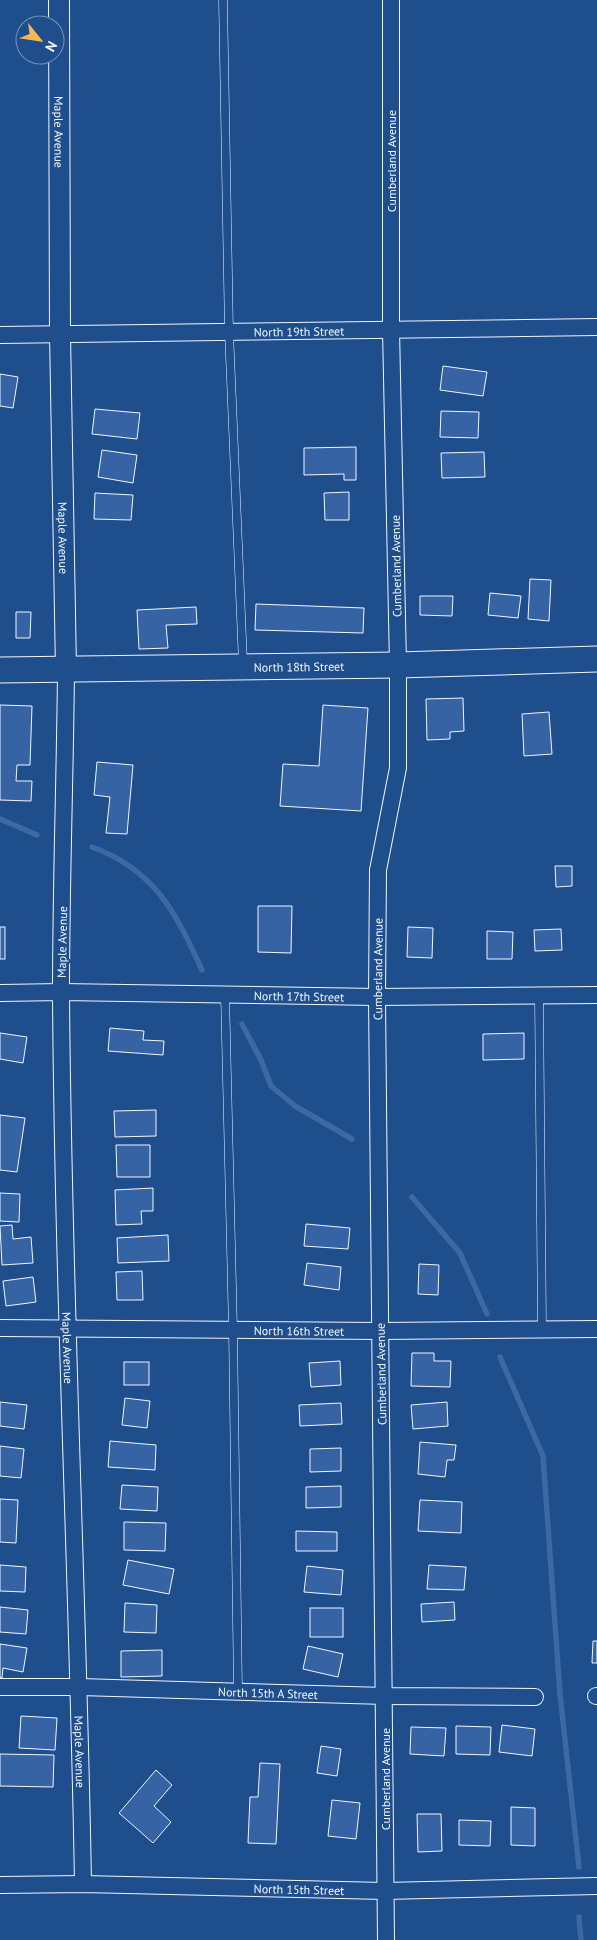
<svg xmlns="http://www.w3.org/2000/svg" width="597" height="1940" font-family="'PT Sans',sans-serif">
  <style>
    .lines { fill: none; stroke-linecap: round; stroke-linejoin: round }
    .stream { stroke: #3b69a3; stroke-width: 5.5 }
    .building { fill: #3563a3; stroke: #f2f6ff }
    .service-casing { stroke: #f2f6ff; stroke-width: 9 }
    .minor-casing { stroke: #f2f6ff; stroke-width: 18 }
    .tertiary-casing { stroke: #f2f6ff; stroke-width: 22 }
    .primary-casing { stroke: #f2f6ff; stroke-width: 27 }
    .service { stroke: #1f4e8c; stroke-width: 8 }
    .minor { stroke: #1f4e8c; stroke-width: 16 }
    .tertiary { stroke: #1f4e8c; stroke-width: 20 }
    .primary { stroke: #1f4e8c; stroke-width: 25 }
    .labels { text-anchor: middle; dominant-baseline: central; stroke-width: 4; stroke-linejoin: round; paint-order: stroke }
    .street-label { font-size: 12px; fill: #f2f6ff; stroke: #1f4e8c }
  </style>
  <rect width="100%" height="100%" fill="#1f4e8c"/>
  <g class="lines">
    <g class="stream">
      <polyline points="0,819 37,835"/>
      <path d="M92 847C155 870 176 913 202 970"/>
      <polyline points="242,1024 261,1060 271,1086 295,1106 352,1139"/>
      <polyline points="412,1197 460,1253 487,1314"/>
      <polyline points="500,1357 543,1456 560,1694 579,1867"/>
      <polyline points="579,1917 581,1940"/>
    </g>
  </g>
  <g class="building">
    <polygon points="443,366 487,372 483,396 440,390"/>
    <polygon points="0,374 18,377 13,408 0,406"/>
    <polygon points="95,409 140,413 137,439 92,434"/>
    <polygon points="441,411 479,412 478,438 440,437"/>
    <polygon points="356,447 356,480 344,480 344,474 304,475 304,448"/>
    <polygon points="102,450 137,455 133,483 98,477"/>
    <polygon points="484,452 485,477 442,478 441,453"/>
    <polygon points="349,492 349,520 325,520 324,493"/>
    <polygon points="95,493 133,495 131,520 94,519"/>
    <polygon points="530,579 551,580 549,621 528,619"/>
    <polygon points="490,593 521,596 518,618 488,615"/>
    <polygon points="420,596 453,596 452,616 420,615"/>
    <polygon points="256,604 364,608 363,633 255,630"/>
    <polygon points="196,607 197,624 166,625 168,648 139,649 137,610"/>
    <polygon points="16,612 31,612 30,638 16,638"/>
    <polygon points="463,698 464,731 450,732 450,739 427,740 426,699"/>
    <polygon points="0,705 32,706 30,765 17,765 16,781 32,781 31,801 0,800"/>
    <polygon points="323,705 368,708 361,811 280,806 283,764 319,766"/>
    <polygon points="549,712 552,754 524,756 522,714"/>
    <polygon points="97,762 133,765 127,834 106,833 110,797 94,795"/>
    <polygon points="555,866 572,866 572,886 556,887"/>
    <polygon points="258,906 292,906 291,953 258,952"/>
    <rect x="0" y="927" width="5" height="32"/>
    <polygon points="408,927 433,928 432,958 407,957"/>
    <polygon points="561,929 562,950 535,951 534,930"/>
    <polygon points="487,931 513,932 512,959 487,959"/>
    <polygon points="110,1028 144,1031 143,1040 164,1041 163,1055 108,1051"/>
    <polygon points="0,1033 27,1037 23,1063 0,1059"/>
    <polygon points="524,1033 524,1059 483,1060 483,1034"/>
    <polygon points="156,1110 156,1136 115,1137 114,1111"/>
    <polygon points="0,1115 25,1118 17,1172 0,1170"/>
    <polygon points="116,1145 150,1145 150,1177 117,1177"/>
    <polygon points="153,1188 153,1211 141,1211 142,1224 116,1225 115,1190"/>
    <polygon points="0,1193 20,1194 19,1222 0,1221"/>
    <polygon points="306,1224 350,1228 348,1249 304,1246"/>
    <polygon points="12,1225 13,1239 31,1237 33,1263 2,1265 0,1226"/>
    <polygon points="168,1235 169,1261 118,1263 117,1238"/>
    <polygon points="307,1263 341,1267 339,1290 304,1285"/>
    <polygon points="419,1264 439,1265 438,1295 418,1294"/>
    <polygon points="142,1271 143,1300 117,1300 116,1272"/>
    <polygon points="33,1277 36,1302 6,1306 3,1281"/>
    <polygon points="412,1353 434,1353 434,1361 451,1361 450,1387 411,1386"/>
    <polygon points="340,1361 341,1385 311,1387 309,1363"/>
    <rect x="124" y="1362" width="25" height="23"/>
    <polygon points="125,1398 150,1401 147,1428 122,1425"/>
    <polygon points="0,1402 27,1405 24,1429 0,1426"/>
    <polygon points="447,1402 448,1426 413,1429 411,1405"/>
    <polygon points="341,1403 342,1424 300,1426 299,1405"/>
    <polygon points="110,1441 156,1445 155,1470 108,1467"/>
    <polygon points="420,1442 456,1445 454,1460 447,1460 445,1477 418,1474"/>
    <polygon points="0,1446 24,1449 21,1478 0,1476"/>
    <polygon points="341,1448 341,1471 310,1472 310,1449"/>
    <polygon points="122,1485 158,1487 157,1511 120,1509"/>
    <polygon points="341,1486 341,1507 306,1508 306,1487"/>
    <polygon points="0,1499 18,1500 16,1543 0,1542"/>
    <polygon points="420,1500 462,1502 461,1533 418,1531"/>
    <polygon points="124,1522 166,1523 165,1551 124,1550"/>
    <polygon points="296,1531 337,1532 337,1551 296,1551"/>
    <polygon points="128,1560 174,1569 169,1594 123,1585"/>
    <polygon points="0,1565 26,1567 25,1592 0,1591"/>
    <polygon points="429,1565 466,1567 464,1590 427,1589"/>
    <polygon points="307,1566 343,1570 341,1595 304,1592"/>
    <polygon points="454,1602 455,1620 422,1622 421,1604"/>
    <polygon points="125,1603 157,1605 156,1633 124,1632"/>
    <polygon points="0,1607 28,1610 26,1634 0,1632"/>
    <rect x="310" y="1608" width="33" height="29"/>
    <polygon points="593,1641 597,1641 597,1663 592,1663"/>
    <polygon points="0,1644 27,1648 23,1672 3,1668 2,1678 0,1677"/>
    <polygon points="308,1646 343,1654 338,1677 303,1669"/>
    <polygon points="162,1650 162,1676 121,1677 121,1651"/>
    <polygon points="21,1716 57,1718 55,1750 19,1748"/>
    <polygon points="502,1725 535,1729 532,1756 499,1752"/>
    <polygon points="456,1726 491,1727 490,1755 456,1754"/>
    <polygon points="411,1727 446,1728 444,1756 410,1754"/>
    <polygon points="321,1746 341,1749 337,1776 317,1773"/>
    <polygon points="0,1754 54,1755 53,1787 0,1786"/>
    <polygon points="260,1763 280,1764 276,1844 248,1843 250,1797 258,1797"/>
    <polygon points="156,1770 172,1785 154,1806 171,1822 153,1843 119,1813"/>
    <polygon points="332,1800 360,1803 356,1839 328,1836"/>
    <polygon points="511,1807 535,1808 535,1846 511,1845"/>
    <polygon points="417,1814 441,1814 442,1851 418,1852"/>
    <polygon points="459,1820 491,1821 490,1846 459,1845"/>
  </g>
  <g class="lines">
    <defs>
      <g id="service">
        <polyline points="223,0 229,332 243,663"/>
        <polyline points="225,994 233,1330 238,1691"/>
        <polyline points="539,996 542,1329"/>
      </g>
      <g id="minor">
        <path id="s1" d="M0 335 597 327"/>
        <path id="s2" d="M66 670C65 778 61 886 61 993 63 1290 78 1587 83 1884"/>
        <path id="s3" d="M0 993 61 992 377 997 597 995"/>
        <path id="s4" d="M0 1328 381 1331 597 1329"/>
        <path id="s5" d="M0 1687H80L385 1696 535 1697"/>
        <polyline points="596,1696 597,1696"/>
        <path id="s6" d="M0 1885 83 1884 385 1891 597 1886"/>
        <path id="s7" d="M386 1940 377 997 378 870 398 768V665L391 329V0"/>
      </g>
      <g id="tertiary">
        <path id="s8" d="M59 0 60 334 66 670"/>
      </g>
      <g id="primary">
        <path id="s9" d="M0 670 398 665 597 659"/>
      </g>
    </defs>
    <use href="#service" class="service-casing"/>
    <use href="#minor" class="minor-casing"/>
    <use href="#tertiary" class="tertiary-casing"/>
    <use href="#primary" class="primary-casing"/>
    <use href="#service" class="service"/>
    <use href="#minor" class="minor"/>
    <use href="#tertiary" class="tertiary"/>
    <use href="#primary" class="primary"/>
  </g>
  <g class="labels">
    <g class="street-label">
      <text stroke="none"><textPath href="#s8" startOffset="132">Maple Avenue</textPath></text>
      <text transform="translate(391 161) rotate(-90)">Cumberland Avenue</text>
      <text stroke="none"><textPath href="#s1" startOffset="299">North 19th Street</textPath></text>
      <text stroke="none"><textPath href="#s8" startOffset="538">Maple Avenue</textPath></text>
      <text transform="translate(396 566) rotate(-91)">Cumberland Avenue</text>
      <text stroke="none"><textPath href="#s9" startOffset="299">North 18th Street</textPath></text>
      <text transform="translate(62 942) rotate(-89)">Maple Avenue</text>
      <text stroke="none"><textPath href="#s7" startOffset="971">Cumberland Avenue</textPath></text>
      <text stroke="none"><textPath href="#s3" startOffset="299">North 17th Street</textPath></text>
      <text stroke="none"><textPath href="#s4" startOffset="299">North 16th Street</textPath></text>
      <text stroke="none"><textPath href="#s2" startOffset="678">Maple Avenue</textPath></text>
      <text transform="translate(381 1374) rotate(-91)">Cumberland Avenue</text>
      <text stroke="none"><textPath href="#s5" startOffset="268">North 15th A Street</textPath></text>
      <text stroke="none"><textPath href="#s2" startOffset="1082">Maple Avenue</textPath></text>
      <text transform="translate(385 1779) rotate(-90)">Cumberland Avenue</text>
      <text stroke="none"><textPath href="#s6" startOffset="299">North 15th Street</textPath></text>
    </g>
  </g>
  <g transform="translate(40 40) rotate(120)"><circle r="24" fill="#1f4e8c" stroke="#7391ba"/>
  <path d="M0-4L9 19L0 12L-9 19Z" fill="#ffb74d"/>
  <text y="-8" font-size="14" font-weight="bold" text-anchor="middle" fill="#f2f6ff">N</text>
  </g>
</svg>
